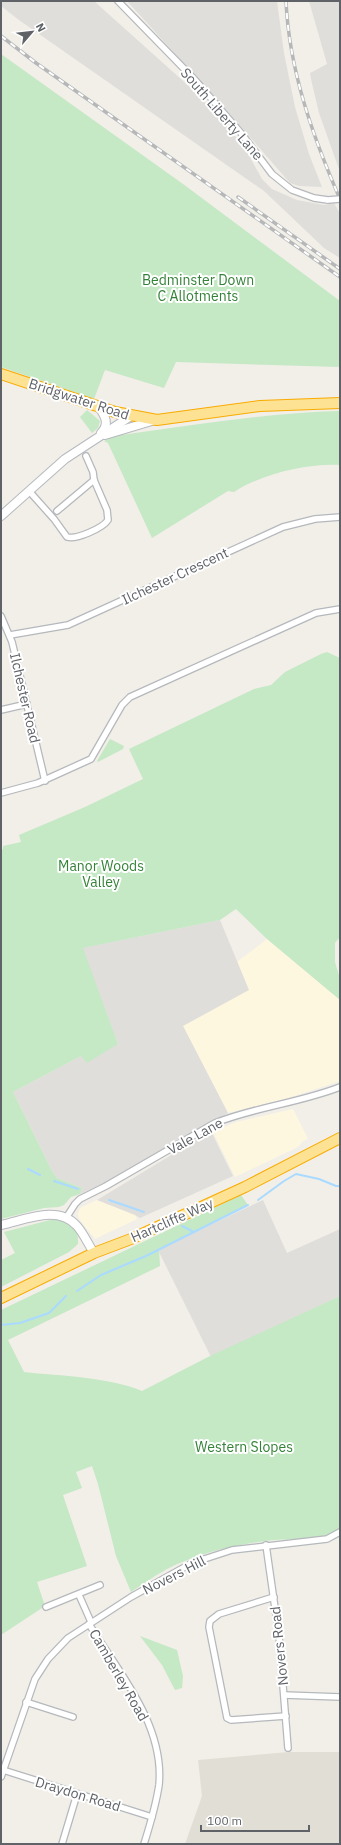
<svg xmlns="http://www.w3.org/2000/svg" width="341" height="1845" font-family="'IBM Plex Sans',sans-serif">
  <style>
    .commercial { fill: #fef7e0 }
    .industrial { fill: #e0deda }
    .education { fill: #e1ded6 }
    .green { fill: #c5e8c5 }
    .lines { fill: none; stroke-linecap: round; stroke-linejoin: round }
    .stream { stroke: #aadaff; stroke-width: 2 }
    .street-casing { stroke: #b5b8bc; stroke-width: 8 }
    .secondary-casing { stroke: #b6babf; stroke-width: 10 }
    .highway-casing { stroke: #f9ab00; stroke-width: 12 }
    .street { stroke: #fff; stroke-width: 5.5 }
    .secondary { stroke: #fff; stroke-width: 8 }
    .highway { stroke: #fde293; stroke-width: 10 }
    .rail-casing { stroke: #b6b7b8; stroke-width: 3.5 }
    .rail { stroke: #fff; stroke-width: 2; stroke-dasharray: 6; stroke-linecap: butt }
    .street-bridge-casing { stroke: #b5b8bc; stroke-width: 8; stroke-linecap: butt }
    .street-bridge { stroke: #fff; stroke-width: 5.5 }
    .labels { text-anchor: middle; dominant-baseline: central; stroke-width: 4; stroke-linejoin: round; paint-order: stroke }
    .street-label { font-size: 14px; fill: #5f6368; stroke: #fff }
    .park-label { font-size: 14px; fill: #348238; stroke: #fff }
  </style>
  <rect width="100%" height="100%" fill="#f1efe8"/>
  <g class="commercial">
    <polygon points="267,939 340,1000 340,1081 288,1098 228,1113 183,1026 248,990 237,962"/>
    <polygon points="293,1109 308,1139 303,1141 298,1147 235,1177 213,1132 236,1122"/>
    <polygon points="97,1200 135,1215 137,1219 95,1239 79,1219 78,1214 80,1208"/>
  </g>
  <g class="industrial">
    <polygon points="1,1 94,1 192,89 225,123 247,152 262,179 272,189 297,200 324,205 334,203 340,214 340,258 324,248 264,191 19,20 1,6"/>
    <polygon points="127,1 277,1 284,53 295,107 309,154 322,187 299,186 290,183 228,112"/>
    <polygon points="309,1 340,1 340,172 319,113 311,79 310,73 327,64"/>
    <polygon points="220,920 249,990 183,1026 228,1113 116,1177 80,1194 82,1188 57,1178 52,1171 13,1092 81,1056 118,1044 82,948"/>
    <polygon points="211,1131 233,1176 140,1218 135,1215 97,1200"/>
    <polygon points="263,1200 287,1253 340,1229 340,1296 211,1357 158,1250"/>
  </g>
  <polygon class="education" points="289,1752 340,1752 340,1844 185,1844 202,1796 198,1760"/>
  <g class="green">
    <polygon points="1,54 183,184 340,301 340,367 176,362 164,388 105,370 94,399 1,367"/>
    <polygon points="87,410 100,421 98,428 92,433 80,417"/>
    <path d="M340 411V465C307 463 262 474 234 492L228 491 152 538 108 443 104 441 114 436C189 426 264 413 340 411Z"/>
    <polygon points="327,652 340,658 340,937 335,943 335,962 340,979 340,1000 267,939 236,909 220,920 83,948 118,1044 87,1063 81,1056 13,1092 52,1171 57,1178 82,1188 80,1194 71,1197 64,1205 59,1207 44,1208 1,1219 1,850 3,849 3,846 21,842 19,835 85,807 143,779 129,749 254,689 271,685 285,672 321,654"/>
    <polygon points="110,739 124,746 123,749 98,762 97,761"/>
    <path d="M241 1195 248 1205 159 1250 160 1266 8 1340 24 1372C60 1376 109 1377 142 1391L208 1357 340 1296V1530C312 1543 294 1537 266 1541 233 1545 197 1554 167 1569 154 1576 143 1584 131 1592L116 1556 98 1484 92 1466 76 1472 82 1488 63 1495 87 1566 37 1582 45 1606 1 1635V1310Z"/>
    <path d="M54 1219C70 1223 79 1225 78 1244L69 1252 1 1287V1260L15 1253 4 1232Z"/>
    <polygon points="140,1636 177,1650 183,1676 182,1688 175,1690 162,1665"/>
  </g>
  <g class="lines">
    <g class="stream">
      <polyline points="28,1169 40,1175"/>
      <polyline points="54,1181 78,1189"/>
      <polyline points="109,1200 144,1212"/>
      <polyline points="258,1200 284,1181 296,1174 319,1179 336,1186 340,1186"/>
      <polyline points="182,1226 194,1232 248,1205"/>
      <polyline points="77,1291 101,1275 146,1256 194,1232"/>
      <polyline points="1,1325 20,1323 49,1313 66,1296"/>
    </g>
    <defs>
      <g id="street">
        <polyline points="118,1 196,81 241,133 272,174 292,190 314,198 328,200"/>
        <path d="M29 491 54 519 67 537C76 540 103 528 108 520L107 510 94 480 93 472 86 456"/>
        <polyline points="57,511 94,480"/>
        <polyline points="1,616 12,642 45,781"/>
        <polyline points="10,635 68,625 283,527 315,519 340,517"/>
        <polyline points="1,710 27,704"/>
        <polyline points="1,793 38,783 91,759 122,705 130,697 316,613 340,609"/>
        <path d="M66 1218 75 1204 80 1199 106 1186 215 1123C255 1107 299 1103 340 1087"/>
        <polyline points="266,1545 279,1636 288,1748"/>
        <polyline points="79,1595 91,1622"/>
        <polyline points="274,1597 219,1614 210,1621 209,1627 227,1718 231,1720 286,1716"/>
        <polyline points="46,1607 100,1585"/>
        <path d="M89 1624C118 1671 165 1725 159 1785 156 1805 150 1825 144 1844"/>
        <polyline points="284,1695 340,1697"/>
        <polyline points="26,1702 73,1717"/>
        <polyline points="3,1770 152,1817"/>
        <polyline points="1,1777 35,1679 48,1659 68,1638 131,1597 192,1563 232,1550 327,1539 340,1532"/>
        <polyline points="62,1844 77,1794"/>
      </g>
      <g id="secondary">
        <path d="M99 407C105 416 110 424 101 433"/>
        <polyline points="105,435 155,420"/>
        <polyline points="1,516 65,459 131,416"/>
        <path d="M1 1225C25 1220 58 1204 77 1226 84 1234 88 1244 94 1253"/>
      </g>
      <g id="highway">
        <polyline points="1,374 115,412 157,420 260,406 340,403"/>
        <polyline points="1,1298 94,1253 131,1239 245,1187 340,1138"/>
      </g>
    </defs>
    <use href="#street" class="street-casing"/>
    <use href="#secondary" class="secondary-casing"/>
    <use href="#highway" class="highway-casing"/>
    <use href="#street" class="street"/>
    <use href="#secondary" class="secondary"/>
    <use href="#highway" class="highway"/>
    <defs>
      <g id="rail">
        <path d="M286 1C289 70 313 137 340 199"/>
        <polyline points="1,36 36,63 340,277"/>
        <polyline points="238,197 340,269"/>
      </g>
    </defs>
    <use href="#rail" class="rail-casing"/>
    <use href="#rail" class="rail"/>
    <defs>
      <polyline id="street-bridge" points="328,200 340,199"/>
    </defs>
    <use href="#street-bridge" class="street-bridge-casing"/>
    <use href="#street-bridge" class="street-bridge"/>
  </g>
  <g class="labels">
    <g class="street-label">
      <text transform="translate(222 114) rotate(49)">South Liberty Lane</text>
      <text transform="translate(79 399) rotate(18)">Bridgwater Road</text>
      <text transform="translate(175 576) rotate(-25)">Ilchester Crescent</text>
      <text transform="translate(25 698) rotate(77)">Ilchester Road</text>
      <text transform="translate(195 1136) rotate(-29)">Vale Lane</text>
      <text transform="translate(172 1220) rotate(-24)">Hartcliffe Way</text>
      <text transform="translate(174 1575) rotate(-27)">Novers Hill</text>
      <text transform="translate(279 1646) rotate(-96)">Novers Road</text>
      <text transform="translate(119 1675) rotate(60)">Camberley Road</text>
      <text transform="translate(78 1794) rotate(17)">Draydon Road</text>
    </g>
    <g class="park-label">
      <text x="198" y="280">Bedminster Down<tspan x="198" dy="16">C Allotments</tspan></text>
      <text x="101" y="866">Manor Woods<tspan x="101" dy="16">Valley</tspan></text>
      <text x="244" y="1447">Western Slopes</text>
    </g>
  </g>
  <rect width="341" height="1845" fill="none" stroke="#5f6368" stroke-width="4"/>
  <g transform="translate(32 32) rotate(62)" stroke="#ffffff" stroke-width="3" paint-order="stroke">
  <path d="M0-3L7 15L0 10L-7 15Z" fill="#5f6368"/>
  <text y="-6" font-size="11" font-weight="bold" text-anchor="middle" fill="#5f6368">N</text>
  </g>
  <path d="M201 1825v6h108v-6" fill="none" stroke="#5f6368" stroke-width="2"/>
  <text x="207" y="1825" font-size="12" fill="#5f6368" stroke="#ffffff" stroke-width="3" paint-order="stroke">100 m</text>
</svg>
